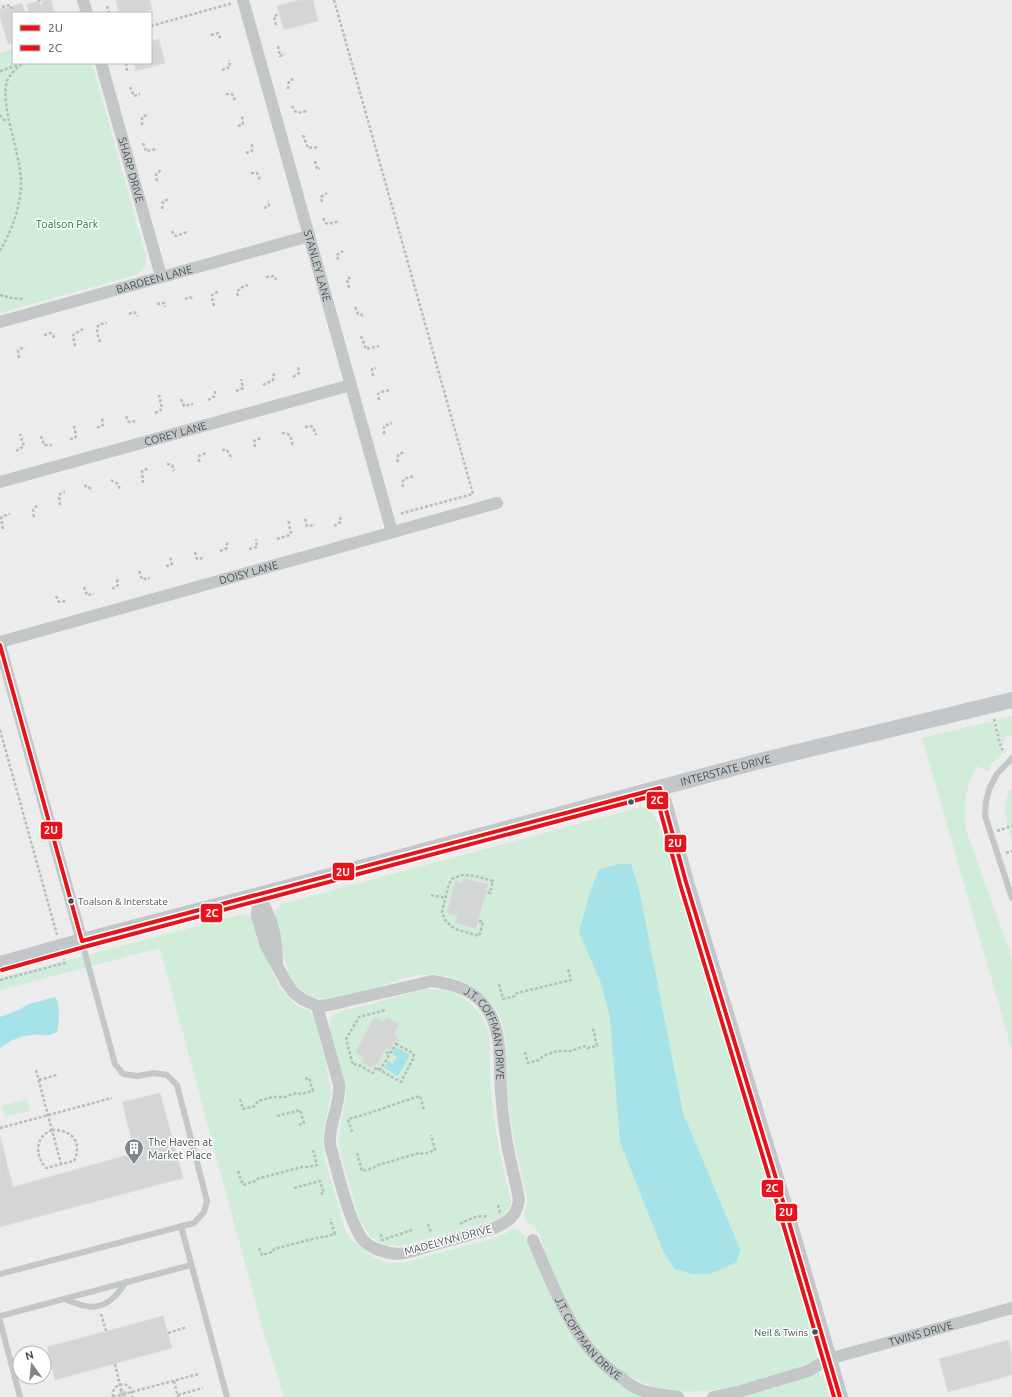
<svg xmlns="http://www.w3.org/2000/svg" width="1012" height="1397" font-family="Ubuntu,sans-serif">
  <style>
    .green { fill: #d1ecd8 }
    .water { fill: #a6e3e9 }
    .building { fill: #d4d5d5; stroke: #dededf }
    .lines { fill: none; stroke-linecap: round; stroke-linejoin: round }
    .path { stroke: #b3bfba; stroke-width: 2.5; stroke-dasharray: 3 2; stroke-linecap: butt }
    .lane { stroke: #c4c7c8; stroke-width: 6 }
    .street { stroke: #c4c7c8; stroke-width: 12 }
    .secondary { stroke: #c4c7ca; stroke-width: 16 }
    .bus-1-casing { stroke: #fff; stroke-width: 7 }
    .bus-2-casing { stroke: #fff; stroke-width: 7 }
    .bus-1 { stroke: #e7131a; stroke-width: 4 }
    .bus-2 { stroke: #e7131a; stroke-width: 4 }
    .bus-dot { fill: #455158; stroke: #fff; stroke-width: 1.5 }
    .labels { text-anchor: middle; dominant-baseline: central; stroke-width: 3; stroke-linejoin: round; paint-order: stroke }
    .bus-label { font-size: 10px; fill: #455158; stroke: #fff; text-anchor: start }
    .street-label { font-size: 11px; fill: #455158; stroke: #fff }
    .park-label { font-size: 11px; fill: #19763c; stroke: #fff }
    .poi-label { font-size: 11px; fill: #455158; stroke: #fff; text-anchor: start }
    .line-badge { stroke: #fff; stroke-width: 1.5 }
    .badge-label { font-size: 11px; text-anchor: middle; font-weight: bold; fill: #fff }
  </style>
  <rect width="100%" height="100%" fill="#edecec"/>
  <g class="green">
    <path d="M13 49V63H92L146 257C146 267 143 269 136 275L0 313V53Z"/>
    <polygon points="1012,716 1012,736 1007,734 1002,746 996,720"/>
    <path d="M993 721 1000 748 1003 753 992 763 988 772 977 766C965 787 963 807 966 830L1012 958V1050L922 738Z"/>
    <path d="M1012 788V839C1005 821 1001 804 1012 788Z"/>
    <path d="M640 807C650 808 654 816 659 824 710 1003 773 1180 818 1360L815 1363C767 1377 719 1397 668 1390 603 1380 566 1309 545 1253 543 1247 542 1239 539 1233 536 1227 528 1224 525 1218 522 1212 527 1207 527 1202 528 1200 527 1196 526 1194 523 1177 518 1161 515 1145 512 1130 510 1114 508 1099 503 1066 514 1026 488 999 470 980 445 972 420 975 394 979 369 992 343 997 338 998 332 999 326 999 309 999 295 987 288 972L275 920C275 912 276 909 282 904Z"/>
    <path d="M243 914 252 917 272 972 280 988 296 1005 310 1011 315 1020 326 1064 331 1093 323 1134V1147L325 1160 346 1232 353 1241 373 1257 388 1263H403L494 1238 505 1234 511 1229 516 1228C529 1237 534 1256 540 1270 564 1325 586 1374 647 1397H284L263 1330 160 948 0 990V978Z"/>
    <path d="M424 989C433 989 442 989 451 992 468 998 485 1015 489 1033 491 1042 489 1051 490 1060 490 1078 491 1095 493 1112 497 1142 504 1172 511 1201 509 1212 505 1216 495 1220L401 1246 388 1245 379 1242 370 1236 359 1218 341 1155 339 1140 340 1126 345 1105 346 1092 330 1029V1020L334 1015 344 1010 360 1007Z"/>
    <polygon points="27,1099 30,1111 5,1117 2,1106"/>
    <polygon points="819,1373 824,1376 829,1397 735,1397 808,1375"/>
  </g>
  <g class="water">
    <polygon points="617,864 631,864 639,889 683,1113 740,1249 737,1262 710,1274 692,1274 675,1269 664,1253 620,1142 610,1018 601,983 579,932 589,895 599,870"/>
    <path d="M55 997C61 1008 59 1020 57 1032 48 1037 41 1034 32 1035 20 1036 9 1041 0 1048V1017L16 1011 29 1004Z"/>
    <polygon points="396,1047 410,1055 398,1076 384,1068 388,1061 393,1064 397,1057 392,1053"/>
  </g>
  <g class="building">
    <polygon points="41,0 51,0 55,13 29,13 27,4 39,1 40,5 42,4"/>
    <polygon points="116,0 150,0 152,10 140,13 119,13"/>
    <polygon points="299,0 313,0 318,21 284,30 277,6"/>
    <polygon points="22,3 25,13 13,13 13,43 8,44 0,17 0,9 10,7 11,10 13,9 12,6"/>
    <polygon points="159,39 165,63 136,71 134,63 151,63 151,41"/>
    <polygon points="463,878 488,884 476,929 455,923 457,916 447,913 455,881 462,883"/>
    <polygon points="374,1017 383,1022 386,1017 399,1024 394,1034 398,1036 390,1050 386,1048 377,1065 376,1064 374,1069 361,1062 364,1057 355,1053"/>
    <polygon points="160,1093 183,1178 0,1227 0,1136 13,1187 135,1153 122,1102"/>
    <polygon points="163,1316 172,1348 55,1380 47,1347"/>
    <polygon points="1008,1340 1012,1354 1012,1375 948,1392 939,1359"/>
    <circle cx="123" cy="1394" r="4"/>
  </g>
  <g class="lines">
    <g class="path">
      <polyline points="39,0 39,2"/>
      <polyline points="334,0 473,494 399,514"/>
      <polyline points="107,6 109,13"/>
      <polyline points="2,7 10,5 12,9"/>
      <polyline points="276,25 274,16 278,15"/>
      <polyline points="151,26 233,3"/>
      <polyline points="211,35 218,33 221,40"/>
      <polyline points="278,46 280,56 285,54"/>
      <polyline points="126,63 127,71"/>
      <polyline points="222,70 230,67 229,60"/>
      <polyline points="0,71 25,63"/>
      <polyline points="130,87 134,96 140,94"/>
      <polyline points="288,89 289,81 295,78"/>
      <polyline points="226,94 232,94 235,100"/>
      <polyline points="292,106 295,111 298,113 307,111"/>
      <polyline points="0,115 6,122"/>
      <polyline points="142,125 142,117 148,114"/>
      <polyline points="238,126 243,124 242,116"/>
      <polyline points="303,135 308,148 318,147"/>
      <polyline points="143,143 146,151 156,149"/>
      <polyline points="246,153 252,151 252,144"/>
      <polyline points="315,161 317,169 320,168"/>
      <polyline points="251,173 257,173 260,180"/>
      <polyline points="157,181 156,174 161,170"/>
      <polyline points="322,202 321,197 327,193"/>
      <polyline points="264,208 269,206 268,201"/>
      <polyline points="162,209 163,201 170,199"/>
      <polyline points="323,218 326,223 328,224 339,221"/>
      <polyline points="172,231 174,235 176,236 187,232"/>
      <path d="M0 251C12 230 21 206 21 181 20 151 0 107 7 81 10 74 16 69 21 65"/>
      <polyline points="338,260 337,255 343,251"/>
      <polyline points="266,277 274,276 276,280"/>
      <polyline points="349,288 347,279 352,277"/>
      <polyline points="0,295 12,298 23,299"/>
      <polyline points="238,296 237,292 240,288 248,285"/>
      <polyline points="185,299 190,297 193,299"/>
      <polyline points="157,304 164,303 165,307"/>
      <polyline points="214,306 212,298 212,295 219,291"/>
      <polyline points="355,307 358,314 363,315"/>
      <polyline points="129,314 134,312 138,316"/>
      <polyline points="44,335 51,333 53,335 54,338"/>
      <polyline points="361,336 366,349 379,346"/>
      <polyline points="100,342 97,332 98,326 100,324 107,323"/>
      <polyline points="75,346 73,335 83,329"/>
      <polyline points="19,358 18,351 20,349 25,347"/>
      <polyline points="373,376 372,369 376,368"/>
      <polyline points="293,377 299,373 298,367"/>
      <polyline points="263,385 273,380 274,373"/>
      <polyline points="236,391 243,388 241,379"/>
      <polyline points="181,399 184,406 193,404"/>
      <polyline points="208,400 215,396 215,390"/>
      <polyline points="379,400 378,394 381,392 390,390"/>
      <polyline points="155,413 160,411 162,408 159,395"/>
      <polyline points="126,416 129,422 136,421"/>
      <polyline points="305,427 310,426 313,427 316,435"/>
      <polyline points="97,428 103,425 102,418"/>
      <path d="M282 433C292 433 291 439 293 447"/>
      <polyline points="384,434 384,426 392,423"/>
      <polyline points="41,436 44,445 52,445"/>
      <polyline points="70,439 75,438 76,436 74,426"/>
      <polyline points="255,447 254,441 261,438"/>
      <polyline points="222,450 227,450 232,459"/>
      <polyline points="16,451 24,446 20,434"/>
      <polyline points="199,462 199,456 206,453"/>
      <polyline points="398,462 397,458 399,454 405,452"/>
      <polyline points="167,464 172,465 174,471"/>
      <polyline points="111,480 118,484 120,490"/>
      <polyline points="143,483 142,471 149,468"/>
      <polyline points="84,486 88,486 92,491"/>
      <polyline points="403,487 402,483 404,479 414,476"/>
      <polyline points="60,505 59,496 60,494 65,492"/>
      <path d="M34 517C32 510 33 508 39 505"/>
      <polyline points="305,519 307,526 315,525"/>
      <polyline points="334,526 341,522 340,515"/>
      <polyline points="3,529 1,518 3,516 10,514"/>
      <polyline points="277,539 290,535 291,533 288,519"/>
      <polyline points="249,549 257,547 256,539"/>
      <polyline points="220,551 227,548 227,542"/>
      <polyline points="195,552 197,559 204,558"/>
      <polyline points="166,566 171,565 172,563 170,557"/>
      <polyline points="139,571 142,579 150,578"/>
      <polyline points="84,587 87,595 94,594"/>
      <polyline points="112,589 118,585 117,579"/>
      <polyline points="56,596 59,602 67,601"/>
      <polyline points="994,719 1001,748 1005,752"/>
      <polyline points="0,730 57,935"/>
      <polyline points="997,831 1012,826"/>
      <polyline points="1006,853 1012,851"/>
      <polyline points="431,895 446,898"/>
      <polyline points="479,921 483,922 479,936 455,929 448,923 445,920 442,912 449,884 452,879 461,875 475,876 493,881 490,893 486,892"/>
      <polyline points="0,980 65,963 64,959"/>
      <polyline points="499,984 503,999 515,996 517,993 571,980 568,969"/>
      <polyline points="396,1044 413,1053 414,1057 401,1082 380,1070 396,1044 398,1040"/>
      <polyline points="386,1052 389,1054"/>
      <polyline points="525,1052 528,1063 539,1060 543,1056 557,1051 571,1051 585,1046 588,1048 597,1046 593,1028"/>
      <polyline points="36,1070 61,1164"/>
      <polyline points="380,1070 377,1067 373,1073 357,1064 353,1065 346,1039 359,1017 386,1010"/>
      <polyline points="39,1080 57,1075"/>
      <polyline points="240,1099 243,1109 255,1106 258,1101 273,1097 285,1097 296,1093 301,1094 313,1091 309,1078 304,1079"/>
      <polyline points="277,1116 300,1110 304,1123 299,1125"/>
      <polyline points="0,1128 112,1098"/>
      <path d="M52 1130C71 1129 83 1142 74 1161L46 1168C35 1156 34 1137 52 1130Z"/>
      <path d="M352 1132 348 1119C373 1113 396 1103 420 1096L424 1110"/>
      <polyline points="357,1153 362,1171 373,1168 378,1165 419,1153 424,1154 435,1150 431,1135"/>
      <polyline points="238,1171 243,1185 255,1181 257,1179 302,1167 307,1167 317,1165 313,1150"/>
      <polyline points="294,1188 320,1181 324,1193 320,1194"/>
      <polyline points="498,1205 500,1213"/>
      <polyline points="428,1224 431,1233"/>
      <path d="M460 1224C468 1220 478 1214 487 1217"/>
      <polyline points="381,1234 382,1240 412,1230"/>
      <polyline points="259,1248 262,1255 273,1252 274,1249 320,1237 324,1237 335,1234 330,1219"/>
      <polyline points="101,1314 106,1331"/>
      <polyline points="168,1333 187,1327"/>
      <polyline points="115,1364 122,1394"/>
      <polyline points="44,1366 51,1364"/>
      <polyline points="174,1381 178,1397"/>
      <polyline points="178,1395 203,1388"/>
      <polyline points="113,1397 199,1374"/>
      <path d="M113 1397C111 1380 134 1380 132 1397"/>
    </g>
    <g class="lane">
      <polyline points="1012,758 997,774 990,787 986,801 985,816 1012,898"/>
      <polyline points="181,1226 227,1397"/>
      <polyline points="0,1274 194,1223 204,1212 207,1201 177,1085 167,1075 154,1073 137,1076 123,1074 115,1064 82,942"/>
      <path d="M64 1299C82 1306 98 1313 114 1297 119 1293 122 1287 126 1282"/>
      <polyline points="0,1316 191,1265"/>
      <polyline points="0,1321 20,1397"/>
    </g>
    <g class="street">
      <polyline points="83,0 87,13"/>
      <path id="s1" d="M243 0 392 532"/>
      <path id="s2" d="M101 63 161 276"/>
      <path id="s3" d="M0 322 309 236"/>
      <path id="s4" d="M0 482 351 385"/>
      <path id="s5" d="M0 642 497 503"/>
      <polyline points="0,645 82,941"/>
      <path id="s6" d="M259 895 257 916 266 946 286 982 293 992 302 999 317 1006 329 1005 432 981C453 984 475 990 487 1009 503 1032 499 1065 501 1092 502 1109 504 1126 507 1143 510 1162 516 1181 519 1200 516 1217 509 1221 494 1228 472 1234 451 1240 429 1246 419 1249 407 1254 397 1254 386 1253 371 1249 363 1240 349 1222 337 1169 330 1145 328 1123 341 1106 339 1084L317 1006"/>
      <path d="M259 895C272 919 277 936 277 963"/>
      <path id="s7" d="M533 1240C556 1292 574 1347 623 1379 627 1382 631 1386 636 1388 648 1394 664 1395 678 1397"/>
      <path id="s8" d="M713 1397 741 1391 808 1371 829 1359 1012 1308"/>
    </g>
    <g class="secondary">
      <polyline points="660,788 686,882 782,1198 840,1397"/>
      <path id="s9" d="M0 964 82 941 259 895 756 762 1012 700"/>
    </g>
    <defs>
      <polyline id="bus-1" points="0,645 82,941 660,788 686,882 782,1198 840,1397"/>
      <polyline id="bus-2" points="2,970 84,947 656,795 680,884 776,1200 834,1397"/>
    </defs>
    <use href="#bus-1" class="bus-1-casing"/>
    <use href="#bus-2" class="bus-2-casing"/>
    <use href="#bus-1" class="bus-1"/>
    <use href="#bus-2" class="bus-2"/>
  </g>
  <defs>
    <symbol id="building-pin" viewBox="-11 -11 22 30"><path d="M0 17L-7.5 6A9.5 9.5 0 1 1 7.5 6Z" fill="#80878c" stroke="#fff"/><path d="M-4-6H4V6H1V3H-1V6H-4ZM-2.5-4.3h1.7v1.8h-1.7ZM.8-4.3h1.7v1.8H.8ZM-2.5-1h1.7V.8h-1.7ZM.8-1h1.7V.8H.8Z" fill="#fff"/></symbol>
  </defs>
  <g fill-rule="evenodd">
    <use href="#building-pin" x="123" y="1137" width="22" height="30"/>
  </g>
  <g class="bus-dot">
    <circle cx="631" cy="802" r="3.5"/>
    <circle cx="71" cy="901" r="3.5"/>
    <circle cx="815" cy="1332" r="3.5"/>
  </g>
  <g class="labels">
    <g class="bus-label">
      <text x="78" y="901">Toalson &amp; Interstate</text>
      <text x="808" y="1332" text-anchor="end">Neil &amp; Twins</text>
    </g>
    <g class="street-label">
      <text stroke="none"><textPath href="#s2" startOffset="111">SHARP DRIVE</textPath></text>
      <text stroke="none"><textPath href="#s1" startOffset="276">STANLEY LANE</textPath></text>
      <text stroke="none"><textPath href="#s3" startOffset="160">BARDEEN LANE</textPath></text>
      <text stroke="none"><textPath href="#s4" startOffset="182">COREY LANE</textPath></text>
      <text stroke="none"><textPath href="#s5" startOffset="258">DOISY LANE</textPath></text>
      <text stroke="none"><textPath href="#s9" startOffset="751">INTERSTATE DRIVE</textPath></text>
      <text stroke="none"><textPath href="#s6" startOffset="337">J.T. COFFMAN DRIVE</textPath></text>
      <text transform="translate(448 1240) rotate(-15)">MADELYNN DRIVE</text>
      <text stroke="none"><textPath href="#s8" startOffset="218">TWINS DRIVE</textPath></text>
      <text stroke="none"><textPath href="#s7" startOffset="114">J.T. COFFMAN DRIVE</textPath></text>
    </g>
    <g class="park-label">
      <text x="67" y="224">Toalson Park</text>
    </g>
    <g class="poi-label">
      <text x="148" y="1142">The Haven at<tspan x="148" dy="13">Market Place</tspan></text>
    </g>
  </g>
  <g class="line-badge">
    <rect x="646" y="791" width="23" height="19" rx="4" fill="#e7131a"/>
    <rect x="40" y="821" width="23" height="19" rx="4" fill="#e7131a"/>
    <rect x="664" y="834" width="23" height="19" rx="4" fill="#e7131a"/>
    <rect x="332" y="862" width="23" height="19" rx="4" fill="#e7131a"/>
    <rect x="200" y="903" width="23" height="20" rx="4" fill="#e7131a"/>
    <rect x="761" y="1179" width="23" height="19" rx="4" fill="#e7131a"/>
    <rect x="775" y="1203" width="23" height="19" rx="4" fill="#e7131a"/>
  </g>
  <g class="badge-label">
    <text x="657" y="804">2C</text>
    <text x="51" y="834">2U</text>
    <text x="675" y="847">2U</text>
    <text x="343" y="876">2U</text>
    <text x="212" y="917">2C</text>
    <text x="772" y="1192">2C</text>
    <text x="786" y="1216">2U</text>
  </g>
  <rect x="12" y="12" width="140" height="52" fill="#ffffff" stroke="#b5b9bc"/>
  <rect x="20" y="25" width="20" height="6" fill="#e7131a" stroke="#b5b9bc"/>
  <text x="48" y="32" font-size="12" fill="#455158">2U</text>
  <rect x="20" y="45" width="20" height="6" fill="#e7131a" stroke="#b5b9bc"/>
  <text x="48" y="52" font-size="12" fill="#455158">2C</text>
  <g transform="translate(32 1365) rotate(345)"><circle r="19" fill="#ffffff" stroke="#b5b9bc"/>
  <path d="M0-3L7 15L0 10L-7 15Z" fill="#80878c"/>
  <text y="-6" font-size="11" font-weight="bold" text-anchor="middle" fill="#455158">N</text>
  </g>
</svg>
